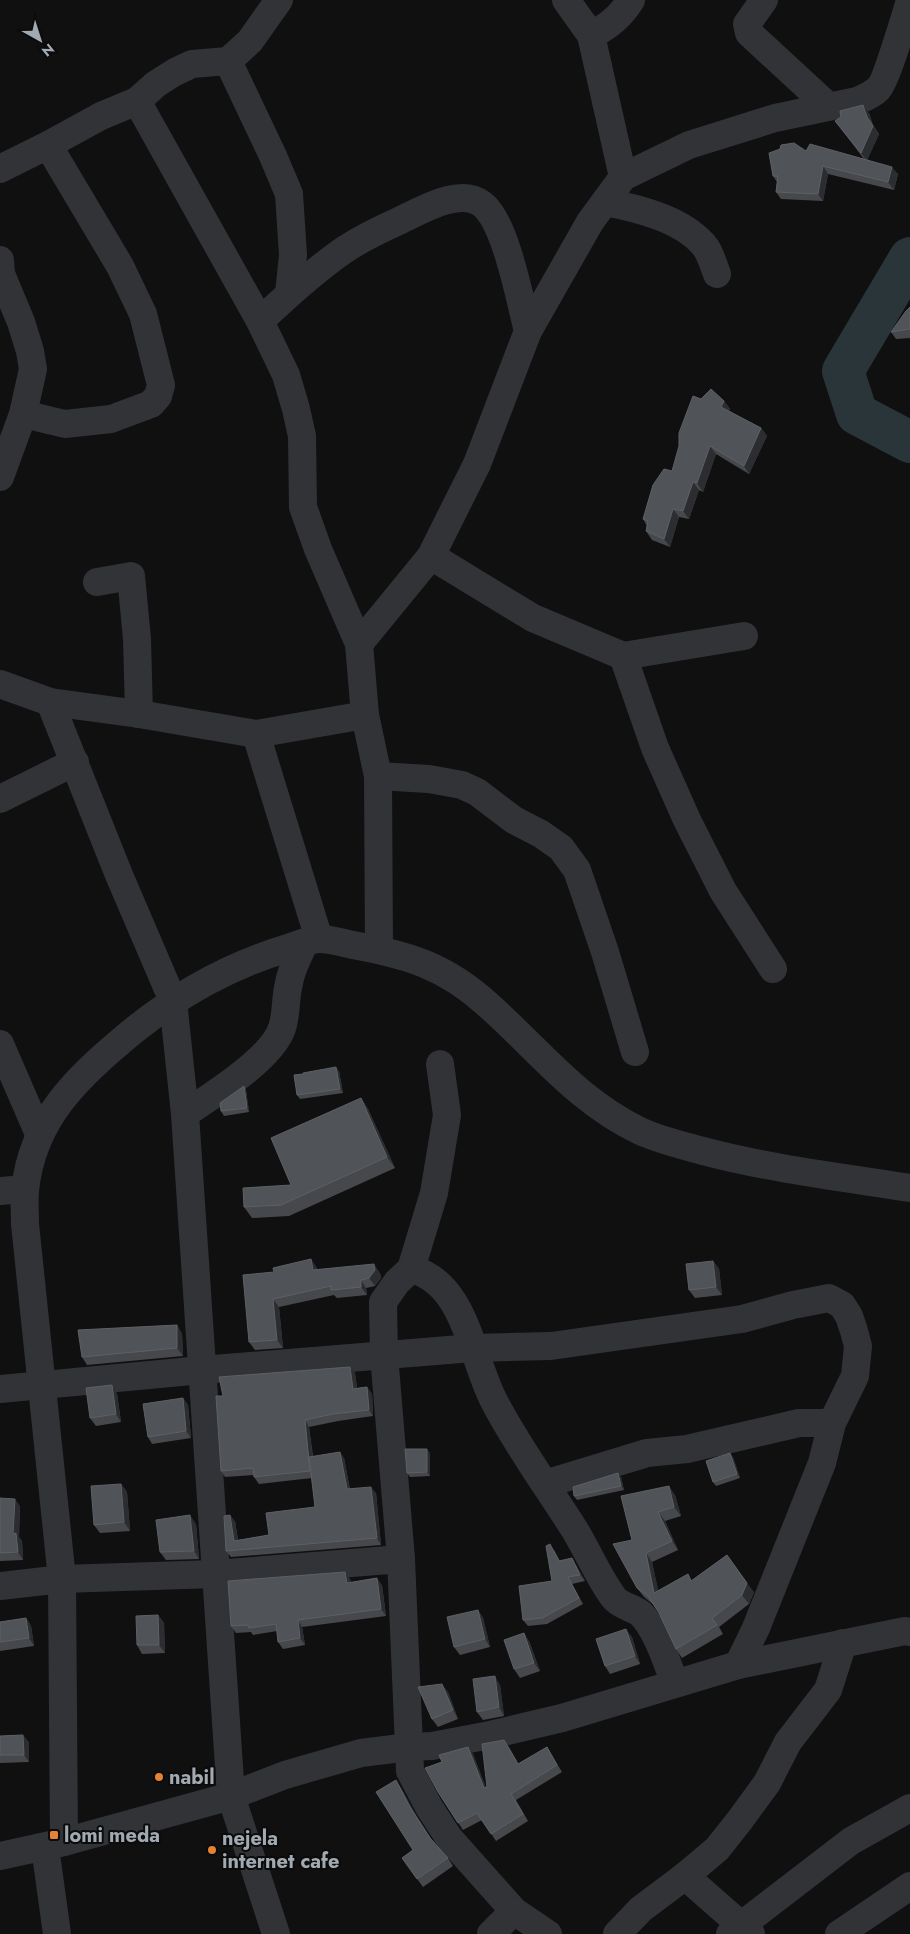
<svg xmlns="http://www.w3.org/2000/svg" width="910" height="1934" font-family="Jost,sans-serif">
  <style>
    .lines { fill: none; stroke-linecap: round; stroke-linejoin: round }
    .river { stroke: #2a3539; stroke-width: 42 }
    .minor { stroke: #313336; stroke-width: 28 }
    .wall { fill: #46484c }
    .shaded-wall { fill: #2c2d30 }
    .building { fill: #505357; stroke: #5d6065 }
    .poi-dot { fill: #e58334; stroke: #0b0b0c; stroke-width: 2 }
    .labels { text-anchor: middle; dominant-baseline: central; stroke-width: 4; stroke-linejoin: round; paint-order: stroke }
    .poi-label { font-size: 20px; font-weight: bold; fill: #a2aab1; stroke: #0b0b0c; text-anchor: start }
  </style>
  <rect width="100%" height="100%" fill="#101011"/>
  <g class="lines">
    <polyline class="river" points="910,258 843,371 857,414 910,442"/>
    <g class="minor">
      <polyline points="566,0 591,35 623,177"/>
      <polyline points="764,0 747,24 749,33 828,106"/>
      <path d="M591 35C608 27 621 16 631 0"/>
      <polyline points="228,61 273,156 289,194 293,255 289,294"/>
      <polyline points="137,101 260,321 286,375 296,409 302,436 303,507 318,549 359,644 365,715 378,776 379,949"/>
      <polyline points="0,169 48,145 101,116 137,101 156,84 175,72 192,64 228,61 250,41 279,0"/>
      <path d="M605 202C636 208 679 218 702 243 710 251 713 264 717 274"/>
      <polyline points="0,260 1,274 21,322 30,351 33,369 23,414 0,477"/>
      <path d="M260 321C287 296 314 271 344 250 362 238 381 229 401 220 422 210 460 187 482 204 506 222 520 301 528 331"/>
      <polyline points="23,414 65,424 111,419 151,404 158,396 161,385 143,314 120,266 48,145"/>
      <polyline points="431,556 533,618 623,656 744,636"/>
      <polyline points="97,582 131,576 137,639 139,714"/>
      <path d="M359 644 431 556 477 464 528 331 590 222 623 177 689 145 775 118 857 101C864 98 872 95 878 89 886 82 905 16 910 1"/>
      <polyline points="623,656 655,748 687,820 723,891 773,969"/>
      <polyline points="0,684 50,702 139,714 256,734 365,715"/>
      <polyline points="50,702 119,875 173,1001 185,1114 231,1796 276,1934"/>
      <polyline points="256,734 319,939"/>
      <polyline points="378,776 429,779 462,785 477,792 514,820 541,834 561,848 577,870 605,952 635,1052"/>
      <polyline points="0,799 75,762"/>
      <polyline points="0,1044 39,1134"/>
      <polyline points="440,1064 447,1115 434,1193 411,1269 397,1282 383,1302 384,1355 401,1559 410,1771 429,1807 449,1838 514,1911 548,1934"/>
      <path d="M185 1114C211 1096 272 1059 282 1028 287 1013 285 998 289 983 291 969 299 956 304 943"/>
      <polyline points="0,1191 25,1189"/>
      <path d="M411 1269C466 1283 471 1357 494 1401 517 1446 549 1489 576 1532 588 1552 600 1580 614 1598 621 1607 636 1608 642 1615 658 1633 666 1661 675 1683"/>
      <polyline points="0,1389 202,1370 473,1348 551,1346 742,1319 793,1305 829,1298 842,1305 849,1316 854,1331 858,1346 855,1376 832,1423 822,1463 756,1628 738,1665"/>
      <polyline points="545,1484 647,1453 687,1449 799,1423 832,1423"/>
      <polyline points="0,1586 62,1579 215,1574 401,1559"/>
      <path d="M64 1842 62 1579 25 1224C25 1213 24 1202 25 1191 32 1117 80 1075 133 1031 180 993 231 965 288 948 298 945 310 939 320 939 331 939 343 943 353 945 408 955 445 966 487 1004 539 1050 576 1100 640 1131 659 1140 682 1145 703 1151 771 1169 841 1177 910 1188"/>
      <polyline points="45,1847 57,1934"/>
      <polyline points="0,1856 64,1842 231,1796 285,1775 361,1753 409,1747 432,1746 490,1735 562,1718 738,1665 905,1631 910,1632"/>
      <polyline points="685,1876 751,1934"/>
      <polyline points="491,1934 514,1911"/>
      <polyline points="617,1934 641,1909 685,1876 717,1849 740,1820 767,1783 788,1742 828,1690 843,1643"/>
      <polyline points="730,1934 851,1841 910,1808"/>
      <polyline points="839,1934 910,1886"/>
    </g>
  </g>
  <g class="wall">
    <polygon points="869,113 873,125 879,134 867,160 898,174 894,190 828,174 823,201 781,199 776,192 777,182 773,176 806,151 864,159 835,121"/>
    <polygon points="910,307 910,338 896,339 891,332"/>
    <polygon points="701,399 724,401 730,409 729,411 761,428 767,436 749,474 716,454 703,492 699,490 689,519 679,517 670,547 652,540 646,531 647,526 643,519 672,471"/>
    <polygon points="339,1071 343,1093 300,1099 297,1095"/>
    <polygon points="244,1086 246,1090 249,1112 224,1116 221,1111"/>
    <polygon points="361,1098 368,1109 395,1168 289,1216 252,1218 244,1207 291,1185"/>
    <polygon points="311,1259 317,1269 380,1273 381,1278 375,1286 366,1288 367,1295 337,1298 334,1295 279,1307 283,1348 255,1350 249,1342 274,1272"/>
    <polygon points="713,1261 719,1269 722,1295 695,1298 689,1290"/>
    <polygon points="177,1325 182,1334 183,1356 87,1365 82,1357"/>
    <polygon points="350,1367 355,1373 357,1388 367,1387 372,1394 373,1416 338,1421 309,1427 313,1456 344,1458 350,1489 376,1493 381,1545 231,1557 226,1551 235,1521 238,1540 269,1535 315,1507 312,1478 259,1484 254,1477 254,1475 225,1477 221,1471 223,1396"/>
    <polygon points="112,1385 117,1394 121,1422 96,1426 90,1418"/>
    <polygon points="183,1398 188,1405 191,1438 152,1444 148,1437"/>
    <polygon points="430,1453 430,1476 410,1477 407,1473"/>
    <polygon points="733,1457 740,1478 716,1486 713,1482"/>
    <polygon points="621,1477 624,1490 577,1500 574,1496"/>
    <polygon points="121,1484 127,1492 130,1531 100,1533 94,1525"/>
    <polygon points="675,1495 681,1516 665,1521 678,1550 652,1562 658,1591 688,1574 692,1581 754,1592 749,1604 719,1627 723,1634 682,1658 676,1649 660,1613 654,1605 644,1597 637,1588 632,1540 621,1496"/>
    <polygon points="0,1498 20,1506 19,1537 22,1541 23,1560 0,1561"/>
    <polygon points="196,1524 199,1559 166,1560 160,1552"/>
    <polygon points="554,1550 560,1561 576,1565 585,1581 572,1584 583,1604 547,1624 528,1626 523,1620 552,1581"/>
    <polygon points="345,1572 350,1579 351,1582 382,1585 386,1616 302,1627 305,1645 283,1649 278,1642 277,1631 253,1635 251,1632 236,1633 231,1626"/>
    <polygon points="478,1610 483,1618 490,1647 460,1655 454,1647"/>
    <polygon points="158,1615 164,1623 165,1653 142,1654 137,1645"/>
    <polygon points="26,1618 31,1626 34,1646 0,1651 0,1622"/>
    <polygon points="632,1637 640,1664 610,1674 605,1666"/>
    <polygon points="529,1641 540,1671 520,1678 514,1669"/>
    <polygon points="500,1685 504,1716 483,1720 477,1712"/>
    <polygon points="448,1692 458,1719 438,1727 432,1719"/>
    <polygon points="0,1736 29,1742 29,1762 0,1763"/>
    <polygon points="468,1747 473,1754 486,1788 487,1787 509,1747 518,1764 547,1747 562,1772 516,1800 528,1821 496,1841 482,1820 463,1830 438,1792 442,1762"/>
    <polygon points="401,1788 416,1815 432,1840 448,1858 453,1866 423,1887 402,1858 413,1850"/>
  </g>
  <g class="shaded-wall">
    <polygon points="863,105 869,113 873,125 867,117"/>
    <polygon points="873,126 879,134 867,161 861,153"/>
    <polygon points="823,166 828,174 823,201 818,194"/>
    <polygon points="892,167 898,174 894,190 888,182"/>
    <polygon points="724,401 730,409 727,415 721,407"/>
    <polygon points="761,428 767,436 749,474 744,466"/>
    <polygon points="710,446 716,454 703,492 697,483"/>
    <polygon points="693,482 699,490 689,519 683,511"/>
    <polygon points="673,509 679,517 670,547 664,539"/>
    <polygon points="336,1067 339,1071 343,1093 340,1089"/>
    <polygon points="244,1086 246,1090 249,1112 247,1108"/>
    <polygon points="361,1098 368,1109 395,1168 387,1157"/>
    <polygon points="311,1259 317,1268 319,1278 313,1270"/>
    <polygon points="713,1261 719,1269 722,1295 716,1287"/>
    <polygon points="374,1264 380,1273 381,1278 375,1286 369,1278"/>
    <polygon points="361,1280 366,1288 367,1295 361,1287"/>
    <polygon points="273,1299 279,1307 283,1348 277,1340"/>
    <polygon points="177,1325 182,1334 183,1356 177,1348"/>
    <polygon points="350,1367 355,1373 358,1395 353,1389"/>
    <polygon points="112,1385 117,1394 121,1422 116,1414"/>
    <polygon points="367,1387 372,1394 373,1416 369,1410"/>
    <polygon points="183,1398 188,1405 191,1438 186,1431"/>
    <polygon points="305,1420 309,1427 315,1477 310,1471"/>
    <polygon points="427,1449 430,1453 430,1476 427,1472"/>
    <polygon points="340,1452 344,1458 351,1496 347,1489"/>
    <polygon points="730,1453 733,1457 740,1478 737,1474"/>
    <polygon points="618,1473 621,1477 624,1490 621,1486"/>
    <polygon points="121,1484 127,1492 130,1531 124,1522"/>
    <polygon points="669,1486 675,1495 681,1516 674,1507"/>
    <polygon points="371,1487 376,1493 381,1545 377,1538"/>
    <polygon points="15,1499 20,1506 19,1537 22,1541 23,1560 18,1552 13,1534"/>
    <polygon points="658,1512 665,1521 678,1550 672,1541"/>
    <polygon points="190,1515 196,1524 199,1559 194,1551"/>
    <polygon points="230,1515 235,1521 239,1547 234,1541"/>
    <polygon points="646,1553 652,1562 661,1602 654,1593"/>
    <polygon points="572,1558 576,1565 585,1581 580,1575"/>
    <polygon points="345,1572 350,1579 352,1590 347,1583"/>
    <polygon points="377,1578 382,1585 386,1616 381,1609"/>
    <polygon points="747,1583 754,1592 749,1604 742,1595"/>
    <polygon points="478,1610 483,1618 490,1647 485,1639"/>
    <polygon points="158,1615 164,1623 165,1653 159,1645"/>
    <polygon points="26,1618 31,1626 34,1646 29,1638"/>
    <polygon points="298,1620 302,1627 305,1645 300,1638"/>
    <polygon points="626,1629 632,1637 640,1664 635,1656"/>
    <polygon points="524,1633 529,1641 540,1671 534,1663"/>
    <polygon points="495,1676 500,1685 504,1716 499,1707"/>
    <polygon points="442,1684 448,1692 458,1719 453,1710"/>
    <polygon points="23,1735 29,1742 29,1762 24,1755"/>
    <polygon points="504,1740 509,1747 523,1771 518,1764"/>
    <polygon points="468,1747 473,1754 489,1795 484,1788"/>
    <polygon points="396,1780 401,1788 416,1815 436,1846 410,1807"/>
  </g>
  <g class="building">
    <polygon points="863,105 867,117 873,126 861,153 835,121 841,117 840,111"/>
    <polygon points="794,143 806,151 810,144 892,167 888,182 823,166 818,194 776,192 778,176 773,176 769,153 780,149 781,145"/>
    <polygon points="910,307 910,329 891,332 906,311"/>
    <polygon points="711,389 724,401 721,407 761,428 744,466 710,446 697,483 693,482 683,511 673,509 664,539 646,531 648,521 643,519 653,485 664,469 672,471 679,446 679,433 693,396 701,399"/>
    <polygon points="336,1067 340,1089 297,1095 294,1075 303,1074 303,1073"/>
    <polygon points="244,1086 247,1108 221,1111 220,1103"/>
    <polygon points="361,1098 387,1157 281,1205 244,1207 243,1188 291,1185 271,1138"/>
    <polygon points="311,1259 313,1270 374,1264 375,1270 369,1278 361,1280 361,1287 331,1290 331,1286 273,1299 277,1340 249,1342 243,1275 274,1272 273,1268"/>
    <polygon points="713,1261 716,1287 689,1290 686,1264"/>
    <polygon points="177,1325 177,1348 82,1357 78,1330"/>
    <polygon points="350,1367 353,1389 367,1387 369,1410 333,1414 305,1420 310,1471 254,1477 253,1468 221,1471 216,1396 223,1396 219,1377"/>
    <polygon points="112,1385 116,1414 90,1418 86,1388"/>
    <polygon points="183,1398 186,1431 148,1437 143,1404"/>
    <polygon points="405,1449 427,1449 427,1472 407,1473"/>
    <polygon points="340,1452 347,1489 371,1487 377,1538 226,1551 224,1516 230,1515 234,1541 269,1535 266,1513 315,1507 309,1457"/>
    <polygon points="730,1453 737,1474 713,1482 706,1461"/>
    <polygon points="618,1473 621,1486 574,1496 573,1487"/>
    <polygon points="121,1484 124,1522 94,1525 91,1486"/>
    <polygon points="669,1486 674,1507 658,1512 672,1541 646,1553 654,1593 688,1574 691,1581 727,1555 747,1583 742,1595 712,1618 717,1625 676,1649 659,1613 648,1596 637,1588 613,1544 632,1540 621,1496"/>
    <polygon points="0,1498 15,1499 13,1534 16,1533 18,1552 0,1553"/>
    <polygon points="190,1515 194,1551 160,1552 156,1520"/>
    <polygon points="550,1544 559,1561 572,1558 580,1575 568,1577 579,1598 542,1618 523,1620 519,1586 552,1581 546,1546"/>
    <polygon points="345,1572 347,1583 377,1578 381,1609 298,1620 300,1638 278,1642 276,1624 249,1628 248,1625 231,1626 228,1581"/>
    <polygon points="478,1610 485,1639 454,1647 447,1617"/>
    <polygon points="158,1615 159,1645 137,1645 136,1616"/>
    <polygon points="26,1618 29,1638 0,1642 0,1622"/>
    <polygon points="626,1629 635,1656 605,1666 596,1639"/>
    <polygon points="524,1633 534,1663 514,1669 504,1640"/>
    <polygon points="495,1676 499,1707 477,1712 473,1679"/>
    <polygon points="442,1684 453,1710 432,1719 418,1687"/>
    <polygon points="23,1735 24,1755 0,1755 0,1736"/>
    <polygon points="504,1740 518,1764 547,1747 557,1765 511,1794 523,1814 491,1834 477,1813 458,1823 438,1792 425,1768 442,1762 439,1755 468,1747 484,1788 487,1787 482,1744"/>
    <polygon points="396,1780 410,1807 430,1838 448,1858 417,1879 402,1858 413,1850 376,1792"/>
  </g>
  <g class="poi-dot">
    <circle cx="159" cy="1777" r="5"/>
    <rect x="49" y="1830" width="10" height="10" rx="2.5"/>
    <circle cx="212" cy="1850" r="5"/>
  </g>
  <g class="labels">
    <g class="poi-label">
      <text x="169" y="1777">nabil</text>
      <text x="64" y="1835">lomi meda</text>
      <text x="222" y="1838">nejela<tspan x="222" dy="23">internet cafe</tspan></text>
    </g>
  </g>
  <g transform="translate(40 40) rotate(141)" stroke="#0b0b0c" stroke-width="4" paint-order="stroke">
  <path d="M0-4L9 19L0 12L-9 19Z" fill="#a2aab1"/>
  <text y="-8" font-size="14" font-weight="bold" text-anchor="middle" fill="#a2aab1">N</text>
  </g>
</svg>
